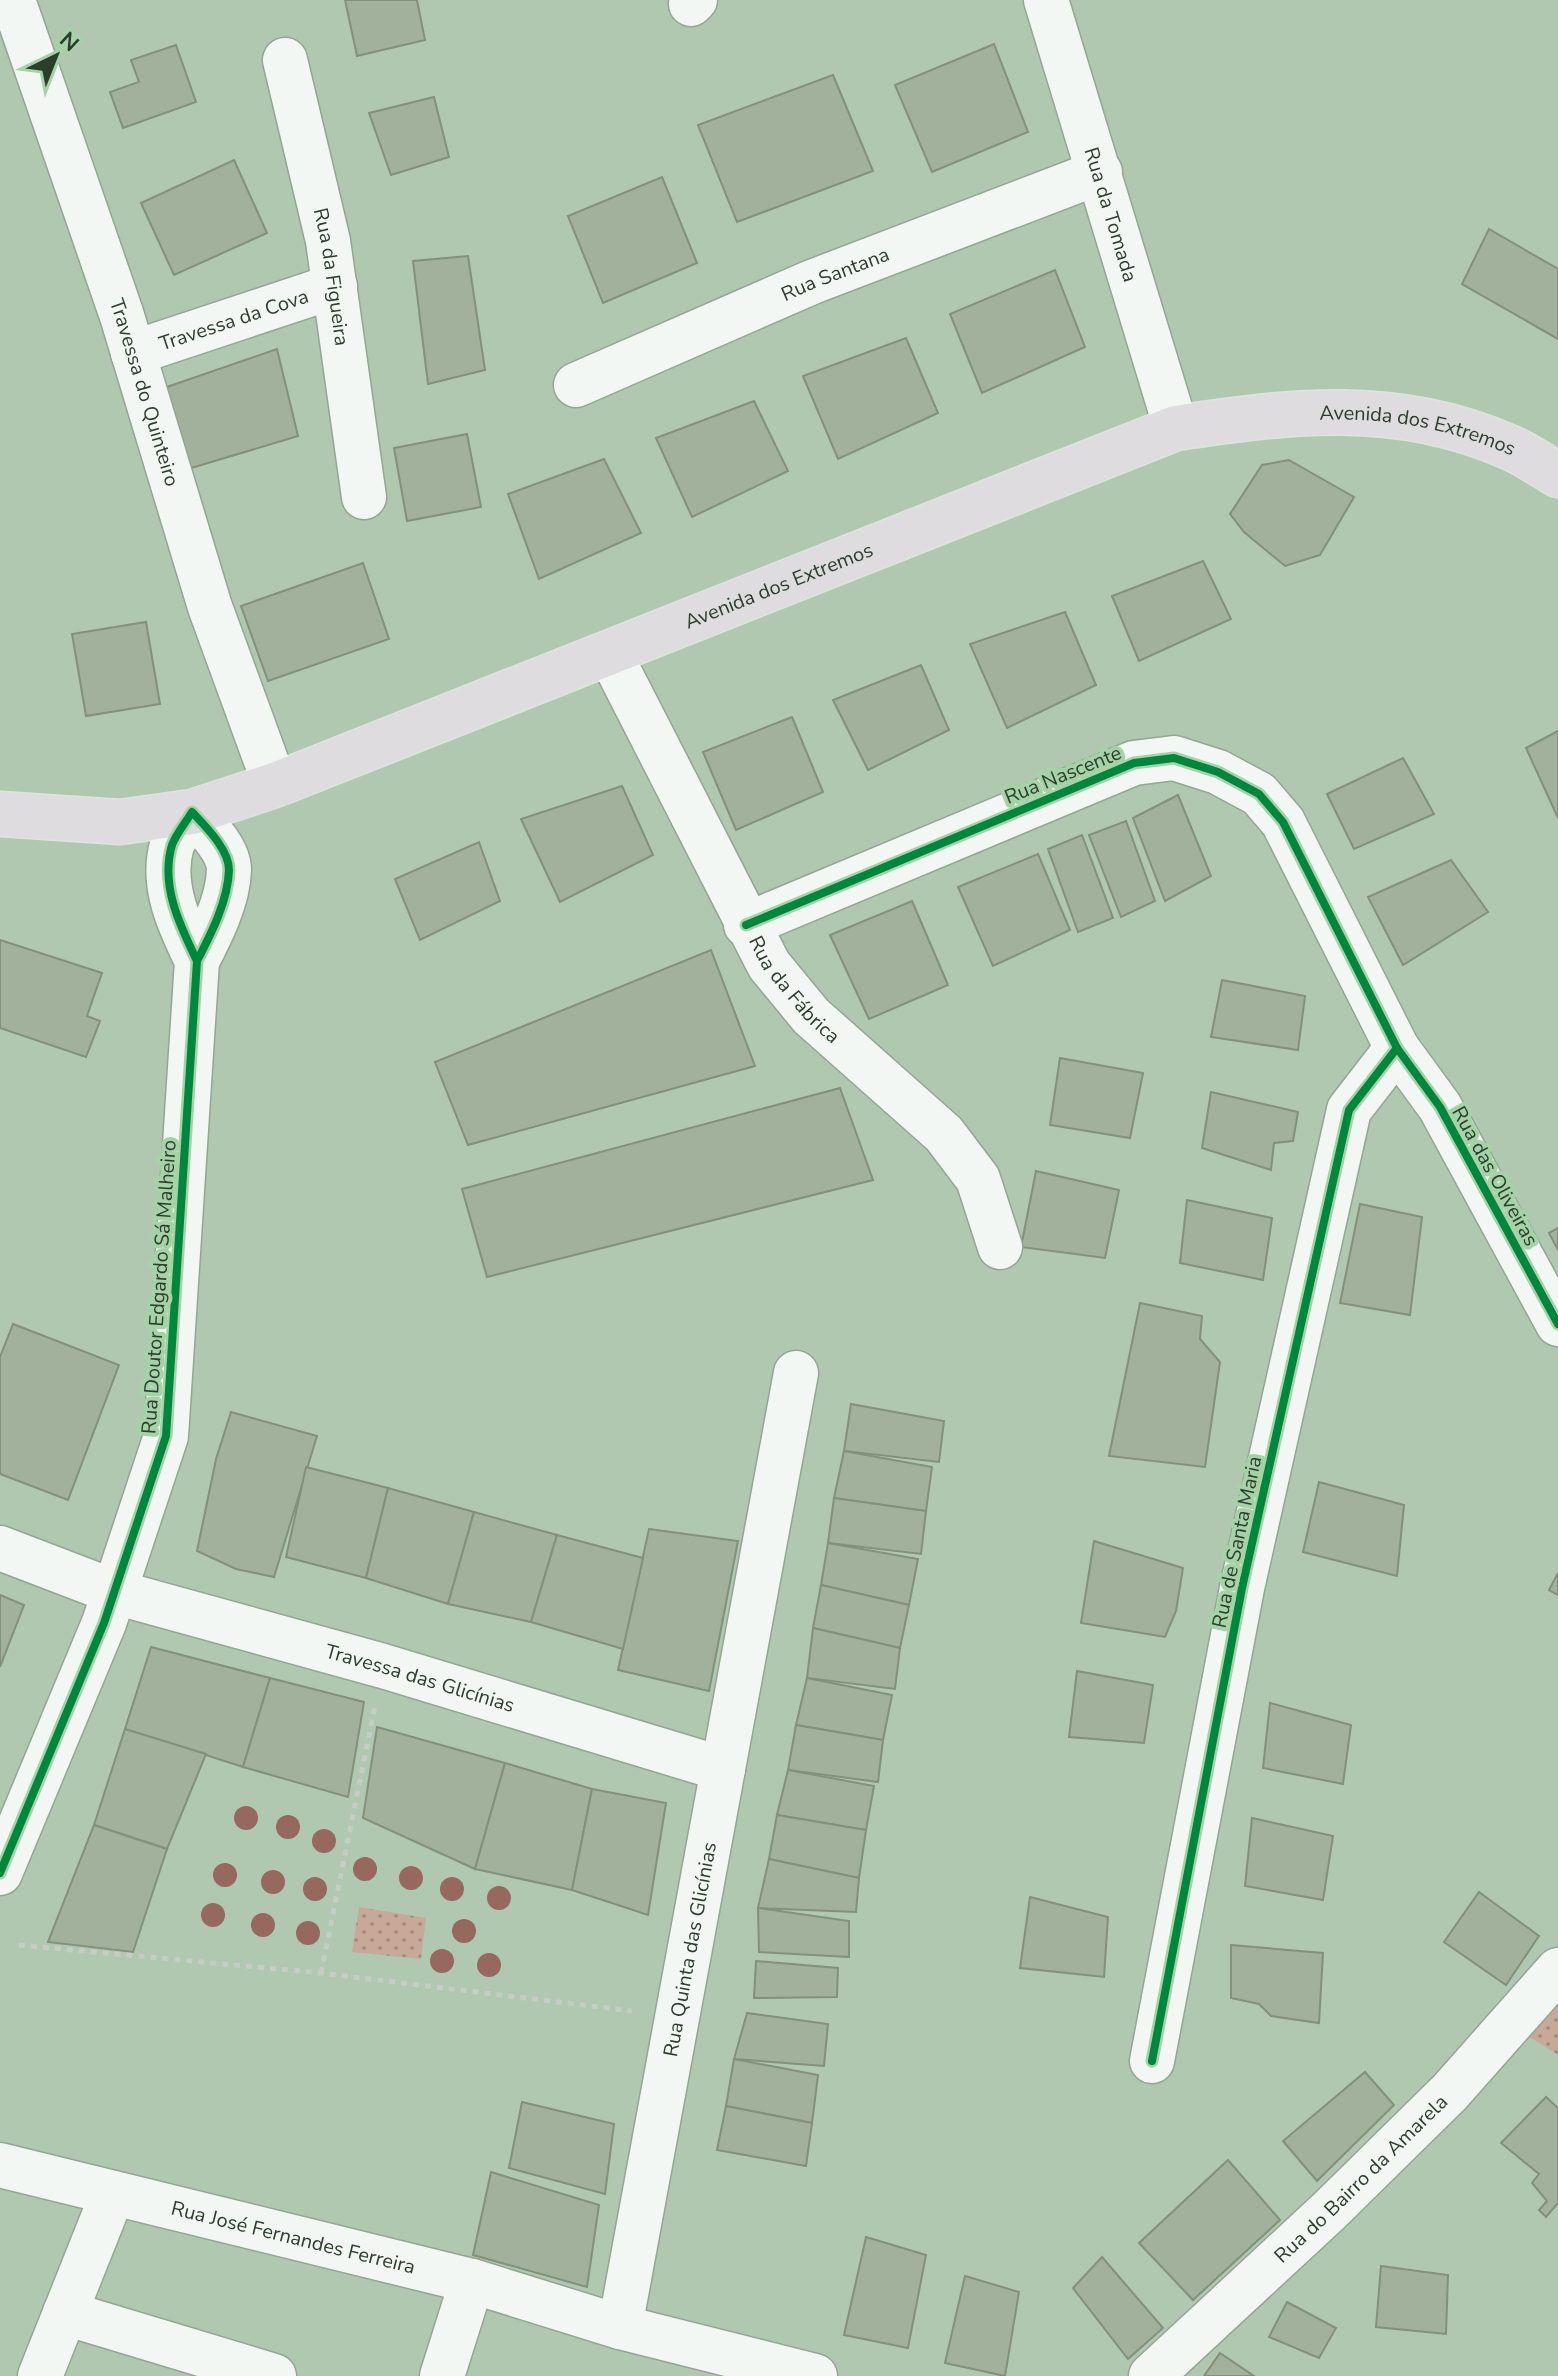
<svg xmlns="http://www.w3.org/2000/svg" width="1558" height="2376" font-family="'Nunito Sans',sans-serif">
  <style>
    .grass { fill: url(#grass-dots) }
    .building { fill: #a2b19c; stroke: #82907c; stroke-width: 2 }
    .lines { fill: none; stroke-linecap: round; stroke-linejoin: round }
    .minor-casing { stroke: #93a693; stroke-width: 47 }
    .tertiary-casing { stroke: #93a693; stroke-width: 47 }
    .primary-casing { stroke: #dbe6db; stroke-width: 47 }
    .path { stroke: #c5cdc5; stroke-width: 5; stroke-dasharray: 6 6; stroke-linecap: butt }
    .minor { stroke: #f3f7f3; stroke-width: 44 }
    .tertiary { stroke: #f3f7f3; stroke-width: 44 }
    .primary { stroke: #dfdcdf; stroke-width: 44 }
    .cycleway-casing { stroke: #a5d2a7; stroke-width: 13 }
    .cycleway { stroke: #00873e; stroke-width: 8 }
    .tree { fill: #97685e }
    .labels { text-anchor: middle; dominant-baseline: central; stroke-width: 8; stroke-linejoin: round; paint-order: stroke }
    .street-label { font-size: 20px; fill: #2b3e2c; stroke: #a5d2a7 }
  </style>
  <defs>
    <pattern id="grass-dots" width="8" height="8" patternUnits="userSpaceOnUse" patternTransform="scale(2)"><rect width="8" height="8" fill="#c7a899"/><path d="M2 2h.1M6 6h.1" fill="none" stroke="#a28a7d" stroke-width="1.8" stroke-linecap="round"/></pattern>
  </defs>
  <rect width="100%" height="100%" fill="#b0c8b0"/>
  <g class="grass">
    <polygon points="359,1907 426,1918 421,1959 352,1952"/>
    <polygon points="1558,1974 1558,2055 1522,2032"/>
  </g>
  <g class="building">
    <polygon points="345,0 417,0 425,40 357,56"/>
    <polygon points="994,44 1028,132 932,172 895,85"/>
    <polygon points="176,45 196,102 123,128 110,92 139,82 131,60"/>
    <polygon points="833,75 873,171 737,222 698,125"/>
    <polygon points="434,97 449,157 391,175 369,113"/>
    <polygon points="234,160 267,233 174,275 141,203"/>
    <polygon points="662,177 697,263 603,303 568,216"/>
    <polygon points="1489,229 1558,269 1558,339 1462,284"/>
    <polygon points="468,256 485,370 428,384 413,261"/>
    <polygon points="1055,270 1085,347 982,393 950,314"/>
    <polygon points="906,338 938,413 838,459 803,376"/>
    <polygon points="277,349 298,436 188,469 164,388"/>
    <polygon points="754,401 788,471 692,517 656,438"/>
    <polygon points="467,434 481,507 407,521 394,448"/>
    <polygon points="604,459 641,533 539,579 508,494"/>
    <polygon points="1289,460 1354,497 1320,555 1285,566 1244,532 1230,514 1262,465"/>
    <polygon points="1203,561 1231,619 1139,661 1112,596"/>
    <polygon points="363,563 389,639 268,681 241,606"/>
    <polygon points="1065,612 1096,685 1007,728 970,644"/>
    <polygon points="146,622 160,704 86,716 72,634"/>
    <polygon points="921,665 949,730 868,770 833,700"/>
    <polygon points="792,717 823,792 736,830 703,752"/>
    <polygon points="1558,731 1558,818 1526,748"/>
    <polygon points="1403,758 1434,814 1354,849 1327,794"/>
    <polygon points="622,786 653,855 560,902 521,819"/>
    <polygon points="1178,795 1211,876 1165,901 1133,818"/>
    <polygon points="1126,821 1155,901 1121,917 1089,835"/>
    <polygon points="1082,835 1113,918 1078,932 1048,849"/>
    <polygon points="479,842 500,901 420,940 395,879"/>
    <polygon points="1038,854 1070,930 993,966 958,887"/>
    <polygon points="1451,860 1488,912 1403,965 1368,897"/>
    <polygon points="912,901 948,985 869,1019 830,935"/>
    <polygon points="0,940 102,973 87,1016 100,1021 86,1057 0,1028"/>
    <polygon points="711,950 755,1066 468,1145 435,1062"/>
    <polygon points="1222,980 1305,996 1298,1050 1211,1037"/>
    <polygon points="1060,1058 1143,1073 1130,1138 1050,1125"/>
    <polygon points="840,1088 873,1180 487,1277 462,1189"/>
    <polygon points="1211,1092 1298,1112 1293,1141 1274,1143 1271,1170 1202,1148"/>
    <polygon points="1036,1171 1119,1190 1105,1258 1021,1247"/>
    <polygon points="1187,1200 1272,1218 1263,1280 1180,1263"/>
    <polygon points="1360,1204 1422,1217 1410,1315 1340,1303"/>
    <polygon points="1558,1228 1558,1250 1549,1233"/>
    <polygon points="1140,1303 1202,1316 1200,1339 1220,1362 1205,1467 1109,1456"/>
    <polygon points="13,1324 119,1365 68,1500 0,1474 0,1357"/>
    <polygon points="851,1404 944,1421 939,1462 844,1451"/>
    <polygon points="231,1412 317,1436 274,1577 236,1569 197,1551 216,1459"/>
    <polygon points="844,1451 932,1467 926,1511 834,1498"/>
    <polygon points="306,1467 388,1488 366,1578 286,1557"/>
    <polygon points="1319,1482 1404,1505 1397,1576 1303,1552"/>
    <polygon points="388,1488 474,1512 448,1604 366,1578"/>
    <polygon points="834,1498 926,1511 921,1554 828,1543"/>
    <polygon points="474,1512 557,1535 531,1622 448,1604"/>
    <polygon points="649,1529 738,1541 709,1691 618,1670"/>
    <polygon points="557,1535 643,1558 623,1649 531,1622"/>
    <polygon points="1094,1541 1183,1568 1176,1611 1165,1637 1081,1623"/>
    <polygon points="828,1543 918,1559 909,1605 821,1585"/>
    <polygon points="1558,1573 1558,1595 1549,1590"/>
    <polygon points="821,1585 909,1605 900,1648 813,1628"/>
    <polygon points="0,1595 24,1605 0,1667"/>
    <polygon points="813,1628 900,1648 895,1689 807,1678"/>
    <polygon points="151,1647 270,1678 243,1767 125,1729"/>
    <polygon points="1077,1671 1153,1685 1144,1743 1069,1737"/>
    <polygon points="270,1678 364,1702 348,1797 243,1767"/>
    <polygon points="807,1678 892,1695 883,1740 796,1725"/>
    <polygon points="1270,1703 1351,1725 1343,1784 1263,1768"/>
    <polygon points="796,1725 883,1740 878,1782 788,1770"/>
    <polygon points="377,1727 505,1763 475,1869 363,1818"/>
    <polygon points="125,1729 206,1754 167,1849 94,1825"/>
    <polygon points="505,1763 592,1789 572,1890 475,1869"/>
    <polygon points="788,1770 874,1786 866,1830 777,1815"/>
    <polygon points="592,1789 666,1803 648,1915 572,1890"/>
    <polygon points="777,1815 866,1830 859,1878 769,1859"/>
    <polygon points="1252,1818 1333,1836 1323,1900 1245,1886"/>
    <polygon points="94,1825 167,1849 133,1952 48,1942"/>
    <polygon points="769,1859 859,1878 856,1912 758,1908"/>
    <polygon points="1479,1892 1539,1936 1506,1985 1444,1942"/>
    <polygon points="1030,1897 1108,1917 1104,1977 1020,1968"/>
    <polygon points="758,1908 849,1921 849,1957 759,1952"/>
    <polygon points="1231,1945 1323,1953 1319,2023 1271,2016 1259,2004 1231,1998"/>
    <polygon points="756,1961 838,1968 837,1997 754,1998"/>
    <polygon points="747,2013 828,2024 824,2066 734,2059"/>
    <polygon points="734,2059 818,2075 812,2123 726,2106"/>
    <polygon points="1365,2072 1394,2105 1317,2181 1283,2141"/>
    <polygon points="1546,2097 1558,2108 1558,2203 1546,2217 1539,2210 1547,2201 1532,2183 1539,2174 1501,2143"/>
    <polygon points="522,2102 614,2124 605,2194 509,2168"/>
    <polygon points="726,2106 812,2123 806,2166 717,2150"/>
    <polygon points="1228,2160 1280,2220 1193,2300 1139,2243"/>
    <polygon points="491,2172 599,2205 587,2287 473,2255"/>
    <polygon points="866,2237 926,2255 908,2348 844,2335"/>
    <polygon points="1102,2257 1163,2328 1128,2359 1073,2288"/>
    <polygon points="1381,2266 1448,2275 1446,2334 1376,2327"/>
    <polygon points="965,2276 1019,2292 1005,2376 945,2363"/>
    <polygon points="1287,2302 1336,2328 1319,2358 1269,2337"/>
    <polygon points="1220,2353 1254,2376 1204,2376"/>
  </g>
  <g class="lines">
    <defs>
      <g id="minor">
        <path id="s1" d="M13 0 122 316 210 607 275 785"/>
        <path id="s2" d="M1046 0 1176 428"/>
        <polyline points="691,4 695,0"/>
        <path id="s3" d="M285 60 328 241 364 497"/>
        <path id="s4" d="M133 353 335 286"/>
        <path id="s5" d="M576 385 812 282 1100 172"/>
        <path id="s6" d="M610 654 769 965 811 1016 944 1134 978 1179 1000 1247"/>
        <polyline points="746,925 1134,763 1174,758 1218,772 1259,794 1283,822 1397,1048 1440,1107 1558,1324"/>
        <path id="s7" d="M0 1548 115 1592 383 1666 723 1769"/>
        <polyline points="1152,2061 1242,1588 1349,1110 1397,1048"/>
        <path id="s8" d="M0 2165 472 2281 620 2327 815 2376"/>
        <polyline points="65,2313 274,2376"/>
        <path id="s9" d="M620 2327 796 1373"/>
        <polyline points="40,2376 113,2193"/>
        <polyline points="442,2376 472,2281"/>
        <path id="s10" d="M1151 2376 1329 2211 1450 2092 1558 1970"/>
      </g>
      <path id="tertiary" d="M0 1873 104 1623 166 1436 197 961C211 934 228 901 229 870 229 849 205 826 192 812 186 822 176 834 172 845 160 885 180 926 197 961"/>
      <g id="primary">
        <path id="s11" d="M0 814 120 822 192 812 275 785 1176 428C1290 411 1394 398 1504 445 1523 452 1541 465 1558 475"/>
      </g>
    </defs>
    <use href="#minor" class="minor-casing"/>
    <use href="#tertiary" class="tertiary-casing"/>
    <use href="#primary" class="primary-casing"/>
    <g class="path">
      <polyline points="19,1945 321,1973 632,2011"/>
      <polyline points="321,1973 375,1706"/>
    </g>
    <use href="#minor" class="minor"/>
    <use href="#tertiary" class="tertiary"/>
    <use href="#primary" class="primary"/>
    <defs>
      <g id="cycleway">
        <polyline points="746,925 1134,763 1174,758 1218,772 1259,794 1283,822 1397,1048 1440,1107 1558,1324"/>
        <path d="M0 1873 104 1623 166 1436 197 961C211 934 228 901 229 870 229 849 205 826 192 812 186 822 176 834 172 845 160 885 180 926 197 961"/>
        <polyline points="1152,2061 1242,1588 1349,1110 1397,1048"/>
      </g>
    </defs>
    <use href="#cycleway" class="cycleway-casing"/>
    <use href="#cycleway" class="cycleway"/>
  </g>
  <g class="tree">
    <circle cx="246" cy="1818" r="12"/>
    <circle cx="288" cy="1827" r="12"/>
    <circle cx="324" cy="1841" r="12"/>
    <circle cx="365" cy="1869" r="12"/>
    <circle cx="225" cy="1875" r="12"/>
    <circle cx="411" cy="1878" r="12"/>
    <circle cx="273" cy="1882" r="12"/>
    <circle cx="315" cy="1889" r="12"/>
    <circle cx="452" cy="1889" r="12"/>
    <circle cx="499" cy="1898" r="12"/>
    <circle cx="213" cy="1915" r="12"/>
    <circle cx="263" cy="1925" r="12"/>
    <circle cx="464" cy="1931" r="12"/>
    <circle cx="308" cy="1933" r="12"/>
    <circle cx="442" cy="1961" r="12"/>
    <circle cx="489" cy="1965" r="12"/>
  </g>
  <g class="labels">
    <g class="street-label">
      <text stroke="none"><textPath href="#s2" startOffset="224">Rua da Tomada</textPath></text>
      <text stroke="none"><textPath href="#s5" startOffset="282">Rua Santana</textPath></text>
      <text stroke="none"><textPath href="#s3" startOffset="222">Rua da Figueira</textPath></text>
      <text stroke="none"><textPath href="#s4" startOffset="106">Travessa da Cova</textPath></text>
      <text stroke="none"><textPath href="#s1" startOffset="414">Travessa do Quinteiro</textPath></text>
      <text stroke="none"><textPath href="#s11" startOffset="1494">Avenida dos Extremos</textPath></text>
      <text stroke="none"><textPath href="#s11" startOffset="822">Avenida dos Extremos</textPath></text>
      <text transform="translate(1063 775) rotate(-22)">Rua Nascente</text>
      <text stroke="none"><textPath href="#s6" startOffset="384">Rua da Fábrica</textPath></text>
      <text transform="translate(1495 1176) rotate(61)">Rua das Oliveiras</text>
      <text transform="translate(159 1287) rotate(-86)">Rua Doutor Edgardo Sá Malheiro</text>
      <text transform="translate(1237 1542) rotate(-78)">Rua de Santa Maria</text>
      <text stroke="none"><textPath href="#s7" startOffset="440">Travessa das Glicínias</textPath></text>
      <text stroke="none"><textPath href="#s9" startOffset="384">Rua Quinta das Glicínias</textPath></text>
      <text stroke="none"><textPath href="#s10" startOffset="288">Rua do Bairro da Amarela</textPath></text>
      <text stroke="none"><textPath href="#s8" startOffset="302">Rua José Fernandes Ferreira</textPath></text>
    </g>
  </g>
  <g transform="translate(56 56) rotate(43)" stroke="#a5d2a7" stroke-width="6" paint-order="stroke">
  <path d="M0-6L14 30L0 20L-14 30Z" fill="#2b3e2c"/>
  <text y="-12" font-size="22" font-weight="bold" text-anchor="middle" fill="#2b3e2c">N</text>
  </g>
</svg>
